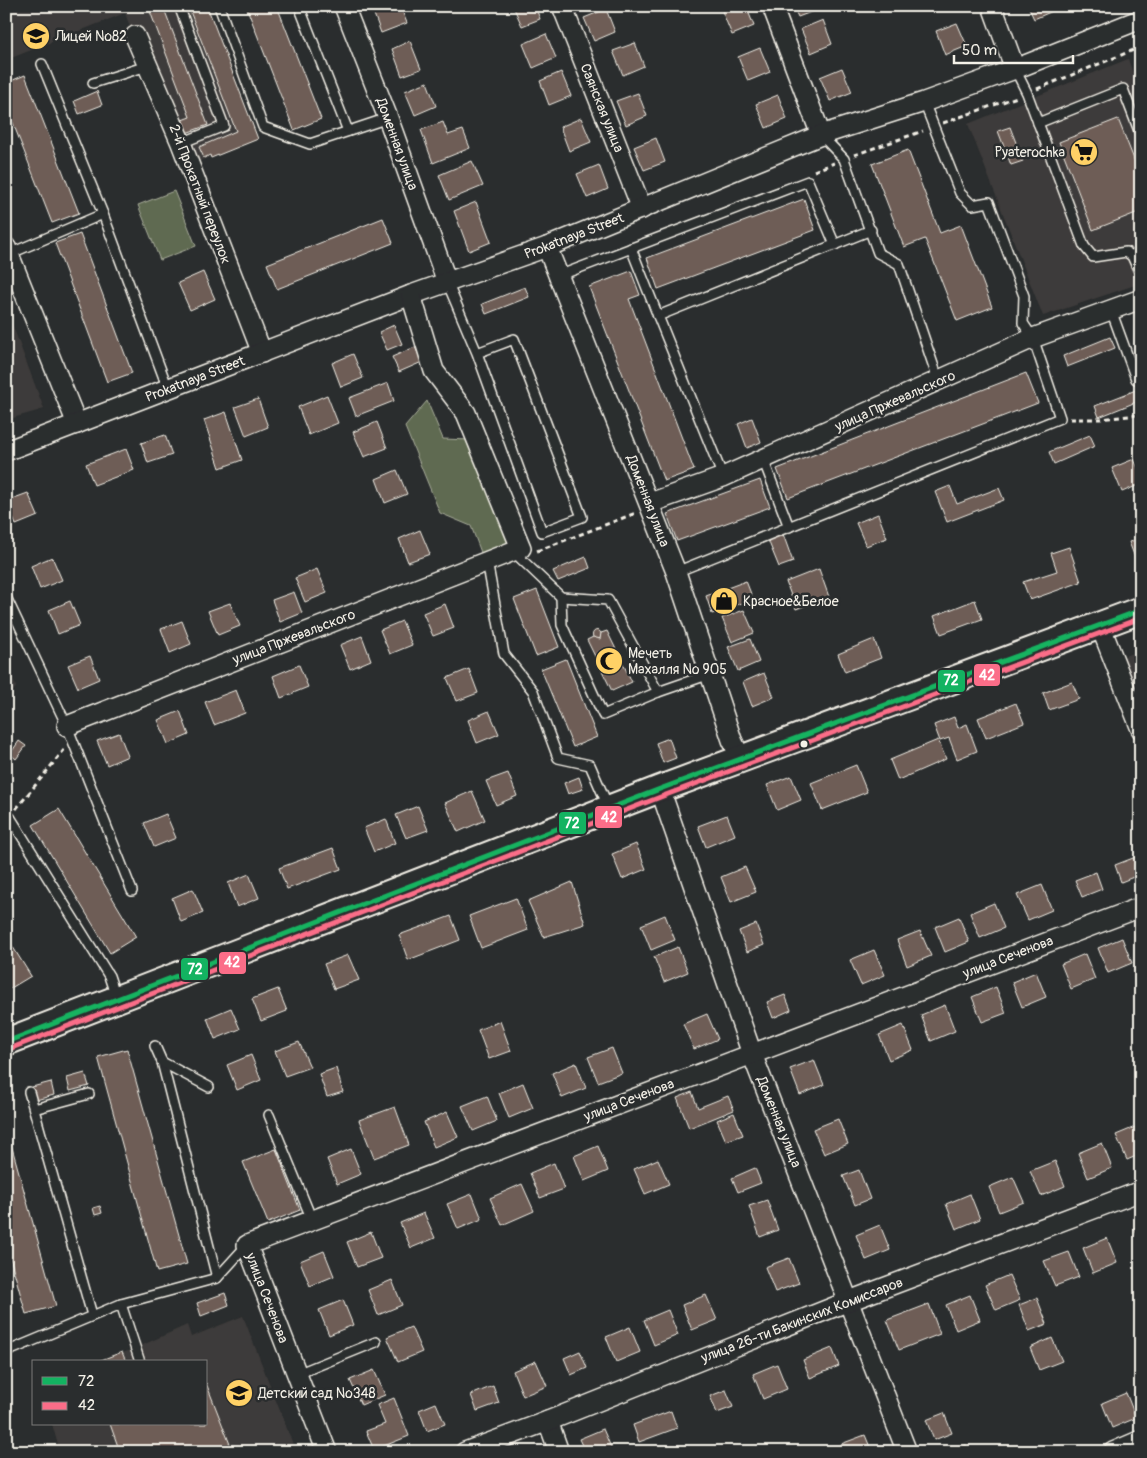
<svg xmlns="http://www.w3.org/2000/svg" width="1147" height="1458" font-family="Pangolin,sans-serif">
  <style>
    .built { fill: #3e3b3a }
    .green { fill: #5f6a51; stroke: #aaae9c }
    .building { fill: #6e5d57; stroke: #f4f1e8 }
    .lines { fill: none; stroke-linecap: round; stroke-linejoin: round }
    .service-casing { stroke: #f4f1e8; stroke-width: 12 }
    .minor-casing { stroke: #f4f1e8; stroke-width: 22 }
    .secondary-casing { stroke: #f4f1e8; stroke-width: 30 }
    .path { stroke: #f4f1e8; stroke-width: 3; stroke-dasharray: 5 4; stroke-linecap: butt }
    .service { stroke: #2a2d2e; stroke-width: 9 }
    .minor { stroke: #2a2d2e; stroke-width: 19 }
    .secondary { stroke: #2a2d2e; stroke-width: 26 }
    .bus-1-casing { stroke: #2a2d2e; stroke-width: 9 }
    .bus-2-casing { stroke: #2a2d2e; stroke-width: 9 }
    .bus-1 { stroke: #13b361; stroke-width: 5 }
    .bus-2 { stroke: #fb6d88; stroke-width: 5 }
    .bus-dot { fill: #f4f1e8; stroke: #2a2d2e; stroke-width: 2 }
    .labels { text-anchor: middle; dominant-baseline: central; stroke-width: 5; stroke-linejoin: round; paint-order: stroke }
    .poi-label { font-size: 14px; fill: #f4f1e8; stroke: #2a2d2e; text-anchor: start }
    .street-label { font-size: 14px; fill: #f4f1e8; stroke: #2a2d2e }
    .line-badge { stroke: #2a2d2e; stroke-width: 2 }
    .badge-label { font-size: 14px; text-anchor: middle; font-weight: bold; fill: #fff }
  </style>
  <rect width="100%" height="100%" fill="#2a2d2e"/>
  <filter id="ink" filterUnits="userSpaceOnUse"><feTurbulence type="fractalNoise" baseFrequency=".02" numOctaves="2"/><feDisplacementMap in="SourceGraphic" scale="10" xChannelSelector="R" yChannelSelector="G"/><feConvolveMatrix kernelMatrix="1 2 1 2 8 2 1 2 1" color-interpolation-filters="sRGB"/></filter>
  <g filter="url(#ink)">
    <g class="built">
      <polygon points="6,6 208,6 258,139 181,168 125,13 6,60"/>
      <polygon points="1128,59 1141,96 1141,283 1043,316 968,124"/>
      <polygon points="6,308 44,409 6,420"/>
      <polygon points="1141,650 1141,713 1119,658"/>
      <polygon points="6,659 16,687 6,701"/>
      <polygon points="243,1316 296,1452 60,1452 52,1424 206,1424 206,1362 96,1362 134,1349 187,1325 191,1337"/>
    </g>
    <g class="green">
      <polygon points="174,191 196,246 160,260 138,205"/>
      <polygon points="427,401 443,439 470,440 510,543 482,555 471,526 440,513 405,427"/>
    </g>
    <g class="building">
      <polygon points="6,6 12,21 6,23"/>
      <polygon points="148,6 163,6 208,125 186,133 182,120 190,117"/>
      <polygon points="188,6 207,6 258,139 211,158 210,155 204,158 199,147 236,131"/>
      <polygon points="246,6 277,6 321,119 294,130"/>
      <polygon points="371,6 400,6 407,23 381,33"/>
      <polygon points="513,6 535,6 540,19 522,26"/>
      <polygon points="734,6 746,6 754,26 732,35 722,11"/>
      <polygon points="793,6 818,6 819,9 798,17"/>
      <polygon points="1028,6 1054,6 1055,10 1034,19"/>
      <polygon points="606,9 615,32 594,41 584,18"/>
      <polygon points="823,20 832,44 811,53 801,29"/>
      <polygon points="957,23 967,46 945,55 936,31"/>
      <polygon points="546,34 556,58 533,68 523,44"/>
      <polygon points="410,41 421,69 402,76 392,49"/>
      <polygon points="635,43 644,66 623,75 613,51"/>
      <polygon points="760,48 770,72 748,81 738,57"/>
      <polygon points="842,68 852,92 830,101 820,77"/>
      <polygon points="561,72 571,96 549,105 540,81"/>
      <polygon points="25,75 79,213 52,223 6,105 6,83"/>
      <polygon points="427,82 436,106 415,115 405,91"/>
      <polygon points="97,91 102,105 79,114 74,101"/>
      <polygon points="638,93 647,116 626,125 616,101"/>
      <polygon points="778,95 787,119 766,128 756,104"/>
      <polygon points="581,118 591,142 569,151 560,127"/>
      <polygon points="1118,119 1141,177 1141,211 1093,230 1059,142"/>
      <polygon points="443,122 448,135 463,130 470,148 433,163 421,130"/>
      <polygon points="1010,127 1023,161 1011,165 998,131"/>
      <polygon points="656,138 665,162 644,170 634,147"/>
      <polygon points="908,150 940,233 961,225 992,307 957,321 925,239 904,247 872,164"/>
      <polygon points="472,161 483,186 449,200 439,175"/>
      <polygon points="599,165 608,189 587,198 577,174"/>
      <polygon points="804,199 815,230 658,289 647,258"/>
      <polygon points="476,202 491,242 469,251 454,211"/>
      <polygon points="383,218 393,243 277,289 267,264"/>
      <polygon points="80,234 132,373 107,382 55,243"/>
      <polygon points="631,271 640,295 629,299 694,470 664,481 589,287"/>
      <polygon points="203,272 215,299 190,310 178,283"/>
      <polygon points="525,287 529,297 486,314 482,304"/>
      <polygon points="394,325 402,344 387,350 379,332"/>
      <polygon points="1110,337 1115,348 1067,367 1063,356"/>
      <polygon points="415,347 422,362 399,372 392,357"/>
      <polygon points="353,354 363,378 341,387 332,363"/>
      <polygon points="1026,373 1038,403 788,498 777,469"/>
      <polygon points="388,383 394,401 356,416 349,398"/>
      <polygon points="1141,388 1141,400 1099,417 1095,406"/>
      <polygon points="327,395 338,423 309,435 298,407"/>
      <polygon points="258,399 268,427 246,436 235,407"/>
      <polygon points="226,412 242,460 220,468 204,420"/>
      <polygon points="752,418 761,442 747,448 738,424"/>
      <polygon points="377,422 387,448 364,457 353,432"/>
      <polygon points="165,435 172,455 148,463 141,443"/>
      <polygon points="1090,435 1095,446 1054,464 1049,452"/>
      <polygon points="126,449 134,470 94,485 86,464"/>
      <polygon points="1134,459 1141,476 1141,484 1122,492 1112,468"/>
      <polygon points="397,470 407,494 385,503 376,479"/>
      <polygon points="760,480 770,507 677,541 667,514"/>
      <polygon points="950,486 957,504 999,488 1004,500 947,522 935,492"/>
      <polygon points="28,493 38,516 16,525 6,501"/>
      <polygon points="878,514 887,538 866,546 856,523"/>
      <polygon points="420,530 430,554 408,562 399,539"/>
      <polygon points="783,534 793,562 779,567 768,540"/>
      <polygon points="1141,538 1141,558 1136,560 1129,542"/>
      <polygon points="1069,547 1081,582 1030,600 1023,582 1057,571 1051,553"/>
      <polygon points="52,557 62,580 40,589 31,566"/>
      <polygon points="586,557 590,568 558,581 553,571"/>
      <polygon points="317,569 327,593 305,602 295,578"/>
      <polygon points="819,569 829,597 796,609 786,582"/>
      <polygon points="746,581 753,599 712,614 706,596"/>
      <polygon points="537,590 559,647 536,656 514,599"/>
      <polygon points="294,592 302,613 280,622 272,600"/>
      <polygon points="975,600 982,619 941,634 934,616"/>
      <polygon points="70,601 80,625 58,634 49,610"/>
      <polygon points="230,603 240,626 218,635 208,611"/>
      <polygon points="445,604 454,628 433,636 423,613"/>
      <polygon points="744,610 754,633 732,642 722,618"/>
      <polygon points="182,621 191,644 170,653 161,629"/>
      <polygon points="402,621 412,645 390,654 380,630"/>
      <circle cx="597" cy="635" r="4.5"/>
      <polygon points="607,631 632,682 612,691 587,640 593,637 600,639 601,633"/>
      <polygon points="362,636 371,660 350,669 340,645"/>
      <polygon points="750,639 759,662 738,671 728,647"/>
      <polygon points="874,639 881,658 845,672 838,654"/>
      <polygon points="90,656 99,679 78,688 68,665"/>
      <polygon points="566,659 597,737 573,747 541,669"/>
      <polygon points="299,665 308,687 281,698 273,676"/>
      <polygon points="469,669 478,693 457,701 447,678"/>
      <polygon points="764,673 774,697 752,706 743,682"/>
      <polygon points="1072,682 1079,699 1049,710 1043,693"/>
      <polygon points="236,690 245,713 214,725 205,702"/>
      <polygon points="1016,703 1024,723 986,738 978,718"/>
      <polygon points="180,711 189,735 168,744 158,720"/>
      <polygon points="489,711 499,734 477,743 468,720"/>
      <polygon points="954,717 958,728 967,724 977,751 957,759 949,738 940,741 934,725"/>
      <polygon points="119,733 128,756 107,765 97,741"/>
      <polygon points="669,738 676,758 663,763 656,743"/>
      <polygon points="938,740 946,759 898,780 890,760"/>
      <polygon points="19,741 26,746 16,759 10,754"/>
      <polygon points="856,765 867,792 822,810 811,783"/>
      <polygon points="508,773 517,796 496,805 486,781"/>
      <polygon points="791,776 801,800 777,810 767,785"/>
      <polygon points="579,777 583,789 568,794 564,783"/>
      <polygon points="472,791 485,820 458,832 445,803"/>
      <polygon points="418,806 428,830 406,838 396,815"/>
      <polygon points="59,809 136,937 110,953 33,825"/>
      <polygon points="166,814 176,838 154,847 144,823"/>
      <polygon points="727,815 735,835 706,847 698,826"/>
      <polygon points="386,819 395,843 374,852 364,828"/>
      <polygon points="636,844 646,869 622,879 612,854"/>
      <polygon points="333,848 341,869 287,889 279,868"/>
      <polygon points="1141,855 1141,874 1121,882 1115,865"/>
      <polygon points="745,867 756,892 731,902 721,877"/>
      <polygon points="1096,872 1102,889 1082,897 1075,880"/>
      <polygon points="249,874 259,898 237,907 228,883"/>
      <polygon points="572,882 585,924 544,937 528,901"/>
      <polygon points="1042,885 1052,910 1028,920 1017,895"/>
      <polygon points="193,889 203,913 181,922 172,898"/>
      <polygon points="516,898 528,930 481,948 469,916"/>
      <polygon points="994,903 1004,928 980,938 970,913"/>
      <polygon points="665,915 675,940 651,950 641,925"/>
      <polygon points="451,916 460,940 408,960 399,935"/>
      <polygon points="959,917 969,942 945,952 935,927"/>
      <polygon points="756,924 764,945 747,952 739,931"/>
      <polygon points="920,931 931,956 907,966 897,940"/>
      <polygon points="6,936 31,976 6,991"/>
      <polygon points="1122,938 1132,963 1108,973 1098,948"/>
      <polygon points="678,947 688,972 664,982 654,957"/>
      <polygon points="874,950 885,975 861,985 850,960"/>
      <polygon points="1085,954 1095,979 1071,989 1061,964"/>
      <polygon points="348,955 359,980 334,989 324,964"/>
      <polygon points="1036,972 1046,997 1022,1007 1012,982"/>
      <polygon points="996,987 1006,1013 982,1022 972,997"/>
      <polygon points="278,989 287,1011 261,1021 252,999"/>
      <polygon points="785,995 791,1010 773,1018 767,1002"/>
      <polygon points="945,1005 955,1031 931,1041 921,1015"/>
      <polygon points="231,1008 240,1029 215,1039 207,1018"/>
      <polygon points="707,1014 718,1039 694,1049 683,1024"/>
      <polygon points="500,1021 511,1051 489,1059 478,1030"/>
      <polygon points="903,1025 913,1050 889,1060 879,1035"/>
      <polygon points="299,1042 310,1067 285,1076 275,1051"/>
      <polygon points="612,1048 622,1073 598,1082 588,1057"/>
      <polygon points="127,1049 187,1264 157,1272 98,1057"/>
      <polygon points="251,1055 261,1080 237,1090 227,1065"/>
      <polygon points="814,1060 824,1085 800,1095 790,1069"/>
      <polygon points="576,1063 586,1088 562,1098 552,1073"/>
      <polygon points="336,1068 343,1092 327,1097 319,1074"/>
      <polygon points="85,1073 89,1086 70,1091 67,1078"/>
      <polygon points="51,1082 54,1095 36,1100 32,1087"/>
      <polygon points="523,1083 533,1108 509,1118 499,1093"/>
      <polygon points="692,1092 698,1108 728,1096 734,1110 689,1128 677,1098"/>
      <polygon points="487,1096 497,1121 473,1131 462,1106"/>
      <polygon points="395,1107 409,1145 374,1158 359,1120"/>
      <polygon points="447,1112 458,1137 434,1147 424,1122"/>
      <polygon points="734,1113 743,1135 726,1141 717,1120"/>
      <polygon points="838,1119 848,1144 824,1154 813,1129"/>
      <polygon points="1140,1125 1141,1154 1127,1160 1116,1135"/>
      <polygon points="6,1126 56,1306 26,1314 6,1243"/>
      <polygon points="1102,1143 1112,1168 1088,1178 1078,1153"/>
      <polygon points="598,1146 608,1171 584,1181 574,1156"/>
      <polygon points="276,1149 300,1210 268,1223 243,1162"/>
      <polygon points="351,1149 361,1174 337,1184 327,1159"/>
      <polygon points="658,1159 669,1184 645,1194 634,1169"/>
      <polygon points="1055,1161 1065,1186 1041,1196 1030,1171"/>
      <polygon points="554,1163 564,1189 540,1198 530,1173"/>
      <polygon points="755,1168 761,1183 738,1192 732,1178"/>
      <polygon points="859,1170 870,1199 855,1205 843,1176"/>
      <polygon points="1013,1177 1024,1202 999,1212 989,1187"/>
      <polygon points="522,1184 534,1211 502,1225 490,1198"/>
      <polygon points="472,1194 482,1219 458,1229 447,1204"/>
      <polygon points="970,1194 980,1219 956,1229 946,1204"/>
      <polygon points="767,1200 778,1230 760,1237 749,1206"/>
      <polygon points="100,1206 102,1213 95,1215 93,1208"/>
      <polygon points="424,1213 435,1238 411,1248 400,1223"/>
      <polygon points="880,1225 890,1250 866,1260 856,1235"/>
      <polygon points="1141,1225 1141,1244 1134,1228"/>
      <polygon points="371,1232 381,1258 357,1267 347,1242"/>
      <polygon points="1107,1238 1117,1263 1093,1273 1083,1248"/>
      <polygon points="324,1251 334,1276 310,1286 300,1261"/>
      <polygon points="1069,1252 1079,1277 1055,1286 1044,1261"/>
      <polygon points="789,1258 799,1283 775,1292 765,1267"/>
      <polygon points="1009,1275 1020,1300 996,1310 985,1285"/>
      <polygon points="392,1280 402,1305 378,1315 368,1290"/>
      <polygon points="225,1293 229,1305 201,1316 197,1303"/>
      <polygon points="706,1295 717,1320 692,1330 682,1305"/>
      <polygon points="970,1295 980,1320 956,1330 946,1305"/>
      <polygon points="1037,1298 1047,1324 1029,1331 1019,1305"/>
      <polygon points="343,1300 353,1325 329,1335 319,1310"/>
      <polygon points="929,1304 940,1334 899,1350 887,1320"/>
      <polygon points="668,1310 678,1335 654,1345 644,1320"/>
      <polygon points="411,1327 422,1352 398,1362 387,1337"/>
      <polygon points="630,1327 640,1352 616,1362 606,1337"/>
      <polygon points="1052,1338 1062,1361 1039,1370 1030,1348"/>
      <polygon points="832,1348 839,1366 810,1378 803,1360"/>
      <polygon points="580,1351 587,1368 571,1375 564,1358"/>
      <polygon points="122,1352 126,1362 96,1362"/>
      <polygon points="536,1361 547,1386 523,1396 513,1371"/>
      <polygon points="777,1364 787,1389 763,1399 753,1374"/>
      <polygon points="374,1370 385,1395 361,1405 350,1380"/>
      <polygon points="206,1383 233,1452 198,1452 196,1447 183,1452 120,1452 110,1424 206,1424"/>
      <polygon points="493,1386 499,1403 477,1411 471,1395"/>
      <polygon points="726,1390 733,1407 717,1413 710,1396"/>
      <polygon points="1126,1393 1136,1418 1112,1428 1102,1403"/>
      <polygon points="394,1398 409,1436 374,1450 366,1431 385,1424 377,1405"/>
      <polygon points="436,1403 445,1424 427,1431 419,1410"/>
      <polygon points="671,1411 677,1428 639,1442 633,1425"/>
      <polygon points="944,1413 952,1433 934,1440 926,1420"/>
      <polygon points="603,1429 613,1452 585,1452 579,1439"/>
      <polygon points="865,1435 872,1452 844,1452 841,1444"/>
      <polygon points="966,1445 968,1452 949,1452"/>
    </g>
    <g class="lines">
      <defs>
        <g id="service">
          <polyline points="179,6 224,126 181,143"/>
          <polyline points="219,6 263,127 310,144 388,118"/>
          <polyline points="299,6 348,131"/>
          <polyline points="42,64 103,214 168,389"/>
          <polyline points="1015,69 1027,93 1084,246 1093,257 1126,252 1132,256 1141,276"/>
          <polyline points="93,83 147,66"/>
          <polyline points="1038,123 1123,89 1141,136"/>
          <polyline points="821,135 844,159 878,253 899,264 939,382"/>
          <polyline points="631,248 658,316"/>
          <polyline points="9,254 103,214"/>
          <polyline points="1132,256 1141,251"/>
          <polyline points="558,276 808,181 835,245"/>
          <polyline points="447,282 477,353 542,532 582,517 514,339 477,353"/>
          <polyline points="1111,310 1136,379"/>
          <polyline points="763,459 789,527"/>
          <polyline points="723,477 658,316 871,230"/>
          <polyline points="521,549 520,558 561,597 608,600 658,692 710,674"/>
          <polyline points="487,561 504,654 533,691 558,758 590,765 608,806"/>
          <polyline points="676,572 1060,418 1033,338 1023,323 1024,296 989,202 972,205 960,193 924,102"/>
          <polyline points="6,597 67,726 132,891"/>
          <polyline points="561,597 562,625 603,715 658,692"/>
          <polyline points="10,817 109,976 116,997"/>
          <polyline points="155,1046 162,1062 217,1278"/>
          <polyline points="162,1062 209,1087"/>
          <polyline points="29,1092 92,1315"/>
          <polyline points="34,1109 89,1094"/>
          <polyline points="269,1115 312,1220"/>
          <polyline points="121,1304 140,1362"/>
          <polyline points="6,1352 121,1304 217,1278 247,1245"/>
          <polyline points="297,1374 376,1342"/>
        </g>
        <g id="minor">
          <polyline points="344,6 388,118 447,282"/>
          <polyline points="562,6 642,209"/>
          <polyline points="772,6 821,135"/>
          <polyline points="992,6 1015,69"/>
          <polyline points="135,36 181,143 262,353"/>
          <polyline points="6,247 77,424"/>
          <polyline points="547,247 676,572 732,740 741,759"/>
          <polyline points="6,451 411,295 547,247 821,135 924,102 1015,69 1141,19"/>
          <polyline points="650,503 723,477 1033,338 1141,299"/>
          <polyline points="1100,625 1141,729"/>
          <polyline points="67,726 521,548 466,413 434,371 411,295"/>
          <polyline points="660,789 752,1054 907,1452"/>
          <polyline points="548,1421 559,1452"/>
          <polyline points="327,1452 247,1245 1141,907"/>
          <polyline points="465,1452 548,1421 849,1301 1141,1191"/>
          <polyline points="1113,1452 1141,1440"/>
        </g>
        <polyline id="secondary" points="6,1042 660,789 1141,610"/>
      </defs>
      <use href="#service" class="service-casing"/>
      <use href="#minor" class="minor-casing"/>
      <use href="#secondary" class="secondary-casing"/>
      <g class="path">
        <polyline points="1037,89 1141,47"/>
        <polyline points="943,123 1017,97"/>
        <polyline points="854,155 923,131"/>
        <polyline points="814,171 834,163"/>
        <polyline points="1070,419 1100,419 1138,415 1141,417"/>
        <polyline points="537,551 636,513"/>
        <polyline points="16,809 64,750"/>
      </g>
      <use href="#service" class="service"/>
      <use href="#minor" class="minor"/>
      <use href="#secondary" class="secondary"/>
      <defs>
        <polyline id="bus-1" points="6,1042 660,789 1141,610"/>
        <polyline id="bus-2" points="9,1049 663,796 1141,618"/>
      </defs>
      <use href="#bus-1" class="bus-1-casing"/>
      <use href="#bus-2" class="bus-2-casing"/>
      <use href="#bus-1" class="bus-1"/>
      <use href="#bus-2" class="bus-2"/>
    </g>
  </g>
  <defs>
    <symbol id="school-disc" viewBox="-11 -11 22 22"><circle r="9.5" fill="#ffd166" stroke="#2a2d2e"/><path d="M0-5L7-2L0 1L-7-2ZM-4 1L0 2.5L4 1V4Q0 6-4 4Z" fill="#111"/></symbol>
    <symbol id="supermarket-disc" viewBox="-11 -11 22 22"><circle r="9.5" fill="#ffd166" stroke="#2a2d2e"/><path d="M-6-5.5h2.5l.6 2H6L4.5 2H-2.5L-4.4-4H-6ZM-1.5 3.2a1.3 1.3 0 1 0 .1 0ZM3 3.2a1.3 1.3 0 1 0 .1 0Z" fill="#111"/></symbol>
    <symbol id="shop-disc" viewBox="-11 -11 22 22"><circle r="9.5" fill="#ffd166" stroke="#2a2d2e"/><path d="M-5-2.5h2.3a2.7 3.5 0 0 1 5.4 0H5L5.5 6h-11ZM-1.5-2.5h3a1.5 2.3 0 0 0-3 0Z" fill="#111"/></symbol>
    <symbol id="mosque-disc" viewBox="-11 -11 22 22"><circle r="9.5" fill="#ffd166" stroke="#2a2d2e"/><path d="M3.5-4.9A6 6 0 1 0 3.5 4.9A5 5 0 1 1 3.5-4.9Z" fill="#111"/></symbol>
  </defs>
  <g fill-rule="evenodd">
    <use href="#school-disc" x="20" y="20" width="32" height="32"/>
    <use href="#supermarket-disc" x="1068" y="136" width="32" height="32"/>
    <use href="#shop-disc" x="708" y="585" width="32" height="32"/>
    <use href="#mosque-disc" x="593" y="645" width="32" height="32"/>
    <use href="#school-disc" x="223" y="1377" width="32" height="32"/>
  </g>
  <circle class="bus-dot" cx="804" cy="744" r="4.5"/>
  <g class="labels">
    <g class="poi-label">
      <text x="55" y="36">Лицей №82</text>
      <text x="1065" y="152" text-anchor="end">Pyaterochka</text>
      <text x="743" y="601">Красное&amp;Белое</text>
      <text x="628" y="653">Мечеть<tspan x="628" dy="16">Махалля № 905</tspan></text>
      <text x="258" y="1393">Детский сад №348</text>
    </g>
    <g class="street-label">
      <text transform="translate(602 108) rotate(68)">Саянская улица</text>
      <text transform="translate(397 144) rotate(70)">Доменная улица</text>
      <text transform="translate(200 194) rotate(69)">2-й Прокатный переулок</text>
      <text transform="translate(574 236) rotate(-21)">Prokatnaya Street</text>
      <text transform="translate(195 379) rotate(-21)">Prokatnaya Street</text>
      <text transform="translate(895 401) rotate(-24)">улица Пржевальского</text>
      <text transform="translate(648 501) rotate(69)">Доменная улица</text>
      <text transform="translate(294 637) rotate(-21)">улица Пржевальского</text>
      <text transform="translate(1008 957) rotate(-21)">улица Сеченова</text>
      <text transform="translate(629 1100) rotate(-21)">улица Сеченова</text>
      <text transform="translate(779 1122) rotate(68)">Доменная улица</text>
      <text transform="translate(267 1298) rotate(69)">улица Сеченова</text>
      <text transform="translate(802 1320) rotate(-21)">улица 26-ти Бакинских Комиссаров</text>
    </g>
  </g>
  <g class="line-badge">
    <rect x="973" y="663" width="28" height="24" rx="5" fill="#fb6d88"/>
    <rect x="937" y="669" width="29" height="24" rx="5" fill="#13b361"/>
    <rect x="594" y="805" width="29" height="24" rx="5" fill="#fb6d88"/>
    <rect x="558" y="811" width="29" height="24" rx="5" fill="#13b361"/>
    <rect x="218" y="951" width="29" height="24" rx="5" fill="#fb6d88"/>
    <rect x="180" y="957" width="29" height="24" rx="5" fill="#13b361"/>
  </g>
  <g class="badge-label">
    <text x="987" y="680">42</text>
    <text x="951" y="685">72</text>
    <text x="609" y="822">42</text>
    <text x="572" y="828">72</text>
    <text x="232" y="967">42</text>
    <text x="195" y="974">72</text>
  </g>
  <rect width="1147" height="1458" fill="none" stroke="#2a2d2e" stroke-width="25"/>
  <rect x="12" y="12" width="1122" height="1433" fill="none" stroke="#f4f1e8" stroke-width="2" filter="url(#ink)"/>
  <rect x="32" y="1360" width="175" height="65" fill="#2a2d2e" stroke="#7b7b78"/>
  <rect x="42" y="1377" width="25" height="8" fill="#13b361" stroke="#7b7b78"/>
  <text x="78" y="1386" font-size="15" fill="#f4f1e8">72</text>
  <rect x="42" y="1402" width="25" height="8" fill="#fb6d88" stroke="#7b7b78"/>
  <text x="78" y="1410" font-size="15" fill="#f4f1e8">42</text>
  <path d="M954 55v8h119v-8" fill="none" stroke="#f4f1e8" stroke-width="2.5"/>
  <text x="962" y="55" font-size="15" fill="#f4f1e8" stroke="#2a2d2e" stroke-width="4" paint-order="stroke">50 m</text>
</svg>
